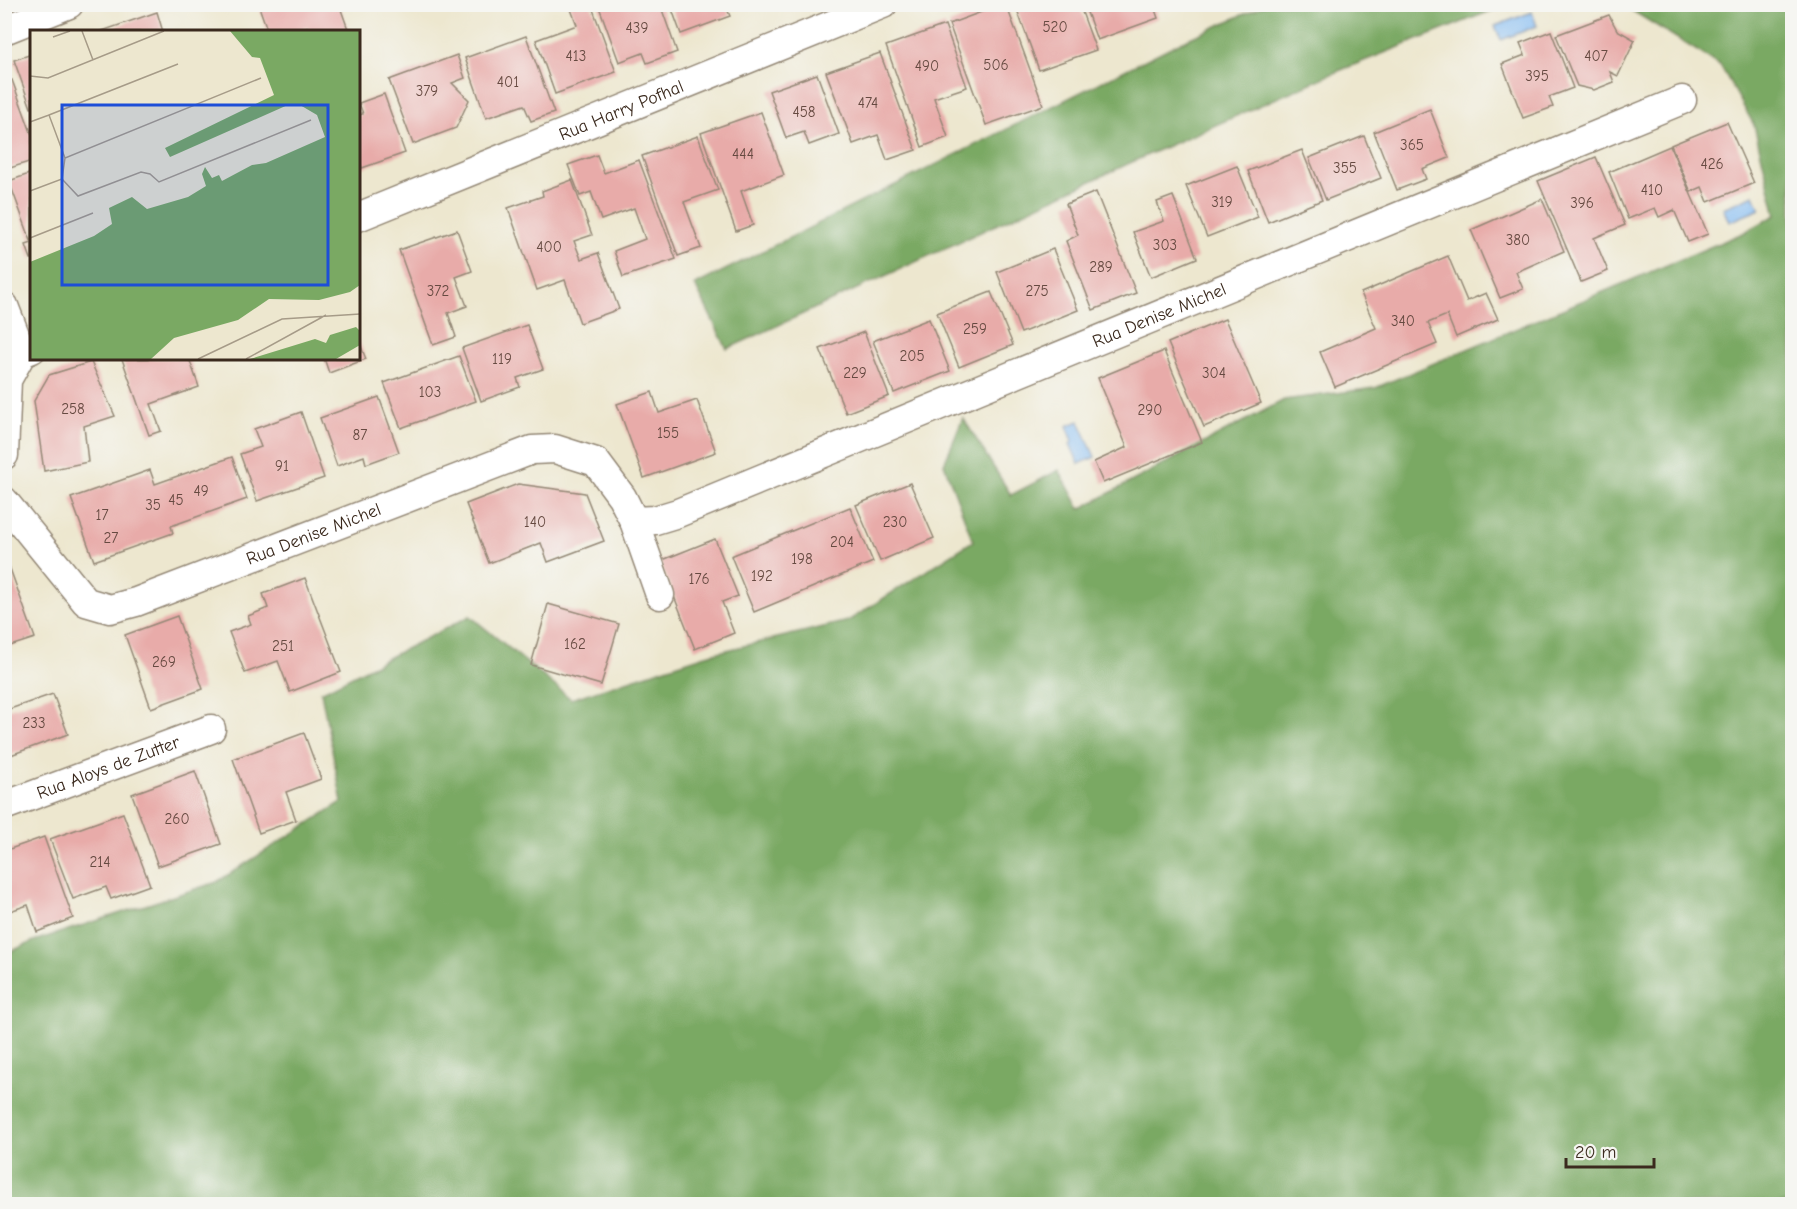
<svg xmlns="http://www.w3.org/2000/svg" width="1797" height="1209" font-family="'Comic Neue',sans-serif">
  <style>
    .forest { fill: #7aa963; stroke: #5a6a40; stroke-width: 1.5 }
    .water { fill: #83bbf3; stroke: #5f7288; stroke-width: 1.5 }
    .building { fill: #e8aba9 }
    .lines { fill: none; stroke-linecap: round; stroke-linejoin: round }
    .minor-casing { stroke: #948876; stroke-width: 31 }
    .minor { stroke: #fff; stroke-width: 28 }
    .labels { text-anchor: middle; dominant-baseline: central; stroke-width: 4.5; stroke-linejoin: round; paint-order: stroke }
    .number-label { font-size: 15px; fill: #664a41 }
    .street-label { font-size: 18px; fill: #3b2a1e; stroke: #f6f6f2 }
    .inset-road { fill: none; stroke: #a69b88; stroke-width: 1.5 }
    .view { fill: #1d4ed8; fill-opacity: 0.15; stroke: #1d4ed8; stroke-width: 3 }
    .inset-edge { fill: none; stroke: #3b2a1e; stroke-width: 3 }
  </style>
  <rect width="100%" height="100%" fill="#f6f6f2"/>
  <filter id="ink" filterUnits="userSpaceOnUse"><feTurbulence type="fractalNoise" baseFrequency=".0167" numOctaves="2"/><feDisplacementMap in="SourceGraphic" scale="12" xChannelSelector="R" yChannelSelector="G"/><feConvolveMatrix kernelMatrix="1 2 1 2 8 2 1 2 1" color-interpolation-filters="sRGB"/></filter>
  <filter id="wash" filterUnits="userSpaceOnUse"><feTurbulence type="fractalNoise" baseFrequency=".008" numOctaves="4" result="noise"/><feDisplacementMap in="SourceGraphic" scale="24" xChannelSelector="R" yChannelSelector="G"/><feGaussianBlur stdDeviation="1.35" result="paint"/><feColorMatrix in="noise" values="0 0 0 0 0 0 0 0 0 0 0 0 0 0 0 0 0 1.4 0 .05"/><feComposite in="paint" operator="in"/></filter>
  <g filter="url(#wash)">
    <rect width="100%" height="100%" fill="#ede7cf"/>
    <g class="forest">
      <polygon points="1267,4 1506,5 1336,72 1143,157 727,349 695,285 1181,42"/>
      <polygon points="1623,5 1792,5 1792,1204 5,1204 5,954 34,941 217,882 342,802 321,692 470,616 571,699 706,655 848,621 973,541 944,464 963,418 1011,495 1059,470 1080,509 1284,400 1375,388 1743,233 1776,215 1754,125 1720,65"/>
    </g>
    <g class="water">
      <polygon points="1532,12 1537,26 1501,40 1495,26"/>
      <polygon points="1754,195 1760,209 1729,222 1723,208"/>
      <polygon points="1079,421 1095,457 1079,464 1070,444 1073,441 1067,426"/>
    </g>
    <g id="blocks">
      <g class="building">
        <polygon points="258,4 339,4 349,32 309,32 307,27 295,32 268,32"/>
        <polygon points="569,4 591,4 616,72 555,94 536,40 577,25"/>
        <polygon points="598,4 660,4 677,52 647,63 643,53 619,62"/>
        <polygon points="670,4 725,4 730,16 681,34"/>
        <polygon points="1003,4 1006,4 1043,105 986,125 949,24"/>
        <polygon points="1015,4 1079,4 1096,50 1039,70"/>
        <polygon points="1084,4 1153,4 1158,18 1097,40"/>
        <polygon points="157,12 163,32 102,32 102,31"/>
        <polygon points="1609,15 1617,30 1635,40 1618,76 1610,72 1614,82 1594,90 1577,86 1556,35"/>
        <polygon points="945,25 967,87 934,98 948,137 922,147 886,46"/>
        <polygon points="1551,31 1573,88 1549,97 1553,107 1523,118 1502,64 1525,55 1520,43"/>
        <polygon points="526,36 554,113 531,121 524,105 486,118 465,58"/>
        <polygon points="880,53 916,150 887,160 878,135 853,144 826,72"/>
        <polygon points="32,54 32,108 31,108 14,60"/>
        <polygon points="457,55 465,78 452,83 469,100 456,128 413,144 389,80"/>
        <polygon points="817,74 839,134 809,145 804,132 786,138 769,91"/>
        <polygon points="12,80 32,135 32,161 4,170 4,82"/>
        <polygon points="384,94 405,153 362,168 358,158 358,115 363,114 359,103"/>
        <polygon points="1430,109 1449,158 1422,169 1426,179 1397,190 1374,132"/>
        <polygon points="761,112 784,175 741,191 753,225 736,231 701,133"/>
        <polygon points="1727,122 1754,183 1708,202 1702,187 1691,192 1671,145"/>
        <polygon points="698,136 718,190 684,202 701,248 678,256 642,156"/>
        <polygon points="1364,136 1381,178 1326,200 1309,158"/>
        <polygon points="1670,146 1708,234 1688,242 1674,210 1659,217 1655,208 1628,219 1609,172"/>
        <polygon points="1302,150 1322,200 1268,222 1248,171"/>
        <polygon points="597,155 604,173 639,160 676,259 623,277 614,251 645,239 634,208 601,220 591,192 580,196 568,165"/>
        <polygon points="1596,157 1625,225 1594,238 1608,271 1581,282 1538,181"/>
        <polygon points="1237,166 1258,217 1207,237 1186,186"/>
        <polygon points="32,173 32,241 31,241 9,181"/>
        <polygon points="572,180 592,235 574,241 581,259 598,253 619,309 580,323 565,280 537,290 508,208 543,196 542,191"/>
        <polygon points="1096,192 1136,293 1093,310 1066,241 1078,235 1066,204"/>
        <polygon points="1173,196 1197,258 1151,277 1133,232 1164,221 1157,202"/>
        <polygon points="1542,199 1564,251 1516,272 1523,289 1500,298 1471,230"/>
        <polygon points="457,230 472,271 456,277 467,306 448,313 456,337 433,345 399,250"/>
        <polygon points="32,243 32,259 31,259 26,245"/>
        <polygon points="1053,249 1078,310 1021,333 997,272"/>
        <polygon points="1448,256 1467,301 1486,293 1498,319 1456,337 1447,315 1428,323 1437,344 1335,387 1320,352 1376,328 1361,293"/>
        <polygon points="991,292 1013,345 959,367 937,313"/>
        <polygon points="929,319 950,371 894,393 873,341"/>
        <polygon points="1225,319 1261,403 1204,427 1168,343"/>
        <polygon points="527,325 543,369 517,378 520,387 481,401 462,348"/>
        <polygon points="864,332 889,396 846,413 820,349"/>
        <polygon points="358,339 366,359 329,373 324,358 358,358"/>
        <polygon points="1164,351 1202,442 1103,483 1094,462 1127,447 1098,378"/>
        <polygon points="459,356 476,401 401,428 384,383"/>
        <polygon points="189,358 199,387 151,404 161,431 149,435 122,359"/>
        <polygon points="91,362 115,416 84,426 88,462 44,471 34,401 49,375"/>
        <polygon points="652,392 659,413 697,400 716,452 644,478 617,404"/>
        <polygon points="379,397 399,452 366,464 364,456 337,466 320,418"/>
        <polygon points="301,412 324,478 257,501 240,454 261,447 254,429"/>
        <polygon points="232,457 247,499 171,526 173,533 94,561 71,498 150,470 155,484"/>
        <polygon points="910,483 934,538 880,561 856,505"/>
        <polygon points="518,484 585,493 604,541 548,562 541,543 489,563 466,504"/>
        <polygon points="850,507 873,562 754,612 731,556"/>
        <polygon points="715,539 738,596 722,602 734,633 695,649 660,561"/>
        <polygon points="4,552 35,638 4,648"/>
        <polygon points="305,578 341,672 290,692 278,661 245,673 229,632 251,624 248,616 268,608 263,594"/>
        <polygon points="548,604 619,624 601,685 531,665"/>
        <polygon points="177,616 203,689 151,708 125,635"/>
        <polygon points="53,694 68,734 8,756 4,744 4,711"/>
        <polygon points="304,733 321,779 286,792 296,820 259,833 233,759"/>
        <polygon points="195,771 221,844 158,866 132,794"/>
        <polygon points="123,813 150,885 111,899 106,887 73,899 50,839"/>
        <polygon points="44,837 73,918 37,932 28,905 4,913 4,851"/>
      </g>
    </g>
  </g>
  <g filter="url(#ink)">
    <use href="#blocks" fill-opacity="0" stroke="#948876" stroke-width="1.5"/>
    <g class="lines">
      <defs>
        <g id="minor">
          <polyline points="4,30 69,4"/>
          <path id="s1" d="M358 217 883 4"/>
          <polyline points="4,306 22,353"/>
          <polyline points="4,455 7,380 22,353 32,349"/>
          <path id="s2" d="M4 501 86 602 110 609 136 602 532 450 555 449 596 462 622 497 634 521 655 520 678 513 1682 100"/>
          <polyline points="634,521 660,595"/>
          <path id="s3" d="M4 806 211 729"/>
        </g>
      </defs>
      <use href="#minor" class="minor-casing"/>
      <use href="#minor" class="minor"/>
    </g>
  </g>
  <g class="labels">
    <g class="number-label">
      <text x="1055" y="27">520</text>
      <text x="637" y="28">439</text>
      <text x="576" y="56">413</text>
      <text x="1596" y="56">407</text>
      <text x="996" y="65">506</text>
      <text x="927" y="66">490</text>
      <text x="1537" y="76">395</text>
      <text x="508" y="82">401</text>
      <text x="427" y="91">379</text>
      <text x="868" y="103">474</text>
      <text x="804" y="112">458</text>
      <text x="1412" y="145">365</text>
      <text x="743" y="154">444</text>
      <text x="1712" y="164">426</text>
      <text x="1345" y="168">355</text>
      <text x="1652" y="190">410</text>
      <text x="1222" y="202">319</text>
      <text x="1582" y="203">396</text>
      <text x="1518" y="240">380</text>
      <text x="1165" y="245">303</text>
      <text x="549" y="247">400</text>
      <text x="1101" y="267">289</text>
      <text x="438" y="291">372</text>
      <text x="1037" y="291">275</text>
      <text x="1403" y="321">340</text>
      <text x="975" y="329">259</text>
      <text x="912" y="356">205</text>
      <text x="502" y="359">119</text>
      <text x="855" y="373">229</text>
      <text x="1214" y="373">304</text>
      <text x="430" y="392">103</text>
      <text x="73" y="409">258</text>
      <text x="1150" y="410">290</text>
      <text x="668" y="433">155</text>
      <text x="360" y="435">87</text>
      <text x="282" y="466">91</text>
      <text x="201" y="491">49</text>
      <text x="176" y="500">45</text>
      <text x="153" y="505">35</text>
      <text x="102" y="515">17</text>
      <text x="535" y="522">140</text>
      <text x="895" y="522">230</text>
      <text x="111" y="538">27</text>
      <text x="842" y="542">204</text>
      <text x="802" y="559">198</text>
      <text x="762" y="576">192</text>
      <text x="699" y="579">176</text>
      <text x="575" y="644">162</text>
      <text x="283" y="646">251</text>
      <text x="164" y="662">269</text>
      <text x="34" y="723">233</text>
      <text x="177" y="819">260</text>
      <text x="100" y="862">214</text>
    </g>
    <g class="street-label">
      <text stroke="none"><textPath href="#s1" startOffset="284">Rua Harry Pofhal</textPath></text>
      <text stroke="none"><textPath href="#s2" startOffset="1308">Rua Denise Michel</textPath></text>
      <text stroke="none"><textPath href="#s2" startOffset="372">Rua Denise Michel</textPath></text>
      <text stroke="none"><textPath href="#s3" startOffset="111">Rua Aloys de Zutter</textPath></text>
    </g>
  </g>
  <g transform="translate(30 30)">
    <rect width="330" height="330" fill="#ede7cf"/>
    <path d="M200 1H330V255L320 262 289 270 239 269 208 290 144 308 121 329H0V232L64 206 82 194 79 178 102 167 117 179 158 167 176 156 172 144 175 137 182 148 189 145 192 151 222 135 236 133 295 107 287 85 270 75 260 74 140 127 135 118 244 65 230 28 222 27ZM326 297 330 301V315L306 329H220L285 309 296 313 300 305Z" fill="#7aa963"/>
    <path class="inset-road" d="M52 1 63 30M23 7 40 1M0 46 18 48 134 1M0 92 19 85M35 128 19 85 148 34M32 149 48 166 111 142 120 144 129 152 281 90M0 161 32 149 35 128 231 48M0 208 63 183M168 329 252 289 330 284M216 329 296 285"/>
    <path class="view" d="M32 75H298V255H32Z"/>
    <rect width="330" height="330" class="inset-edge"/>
  </g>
  <rect width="1797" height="1209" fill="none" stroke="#f6f6f2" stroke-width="24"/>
  <path d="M1566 1158v9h88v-9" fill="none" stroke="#3b2a1e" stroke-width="3"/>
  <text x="1575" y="1158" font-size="18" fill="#3b2a1e" stroke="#f6f6f2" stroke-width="4.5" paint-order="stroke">20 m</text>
</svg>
